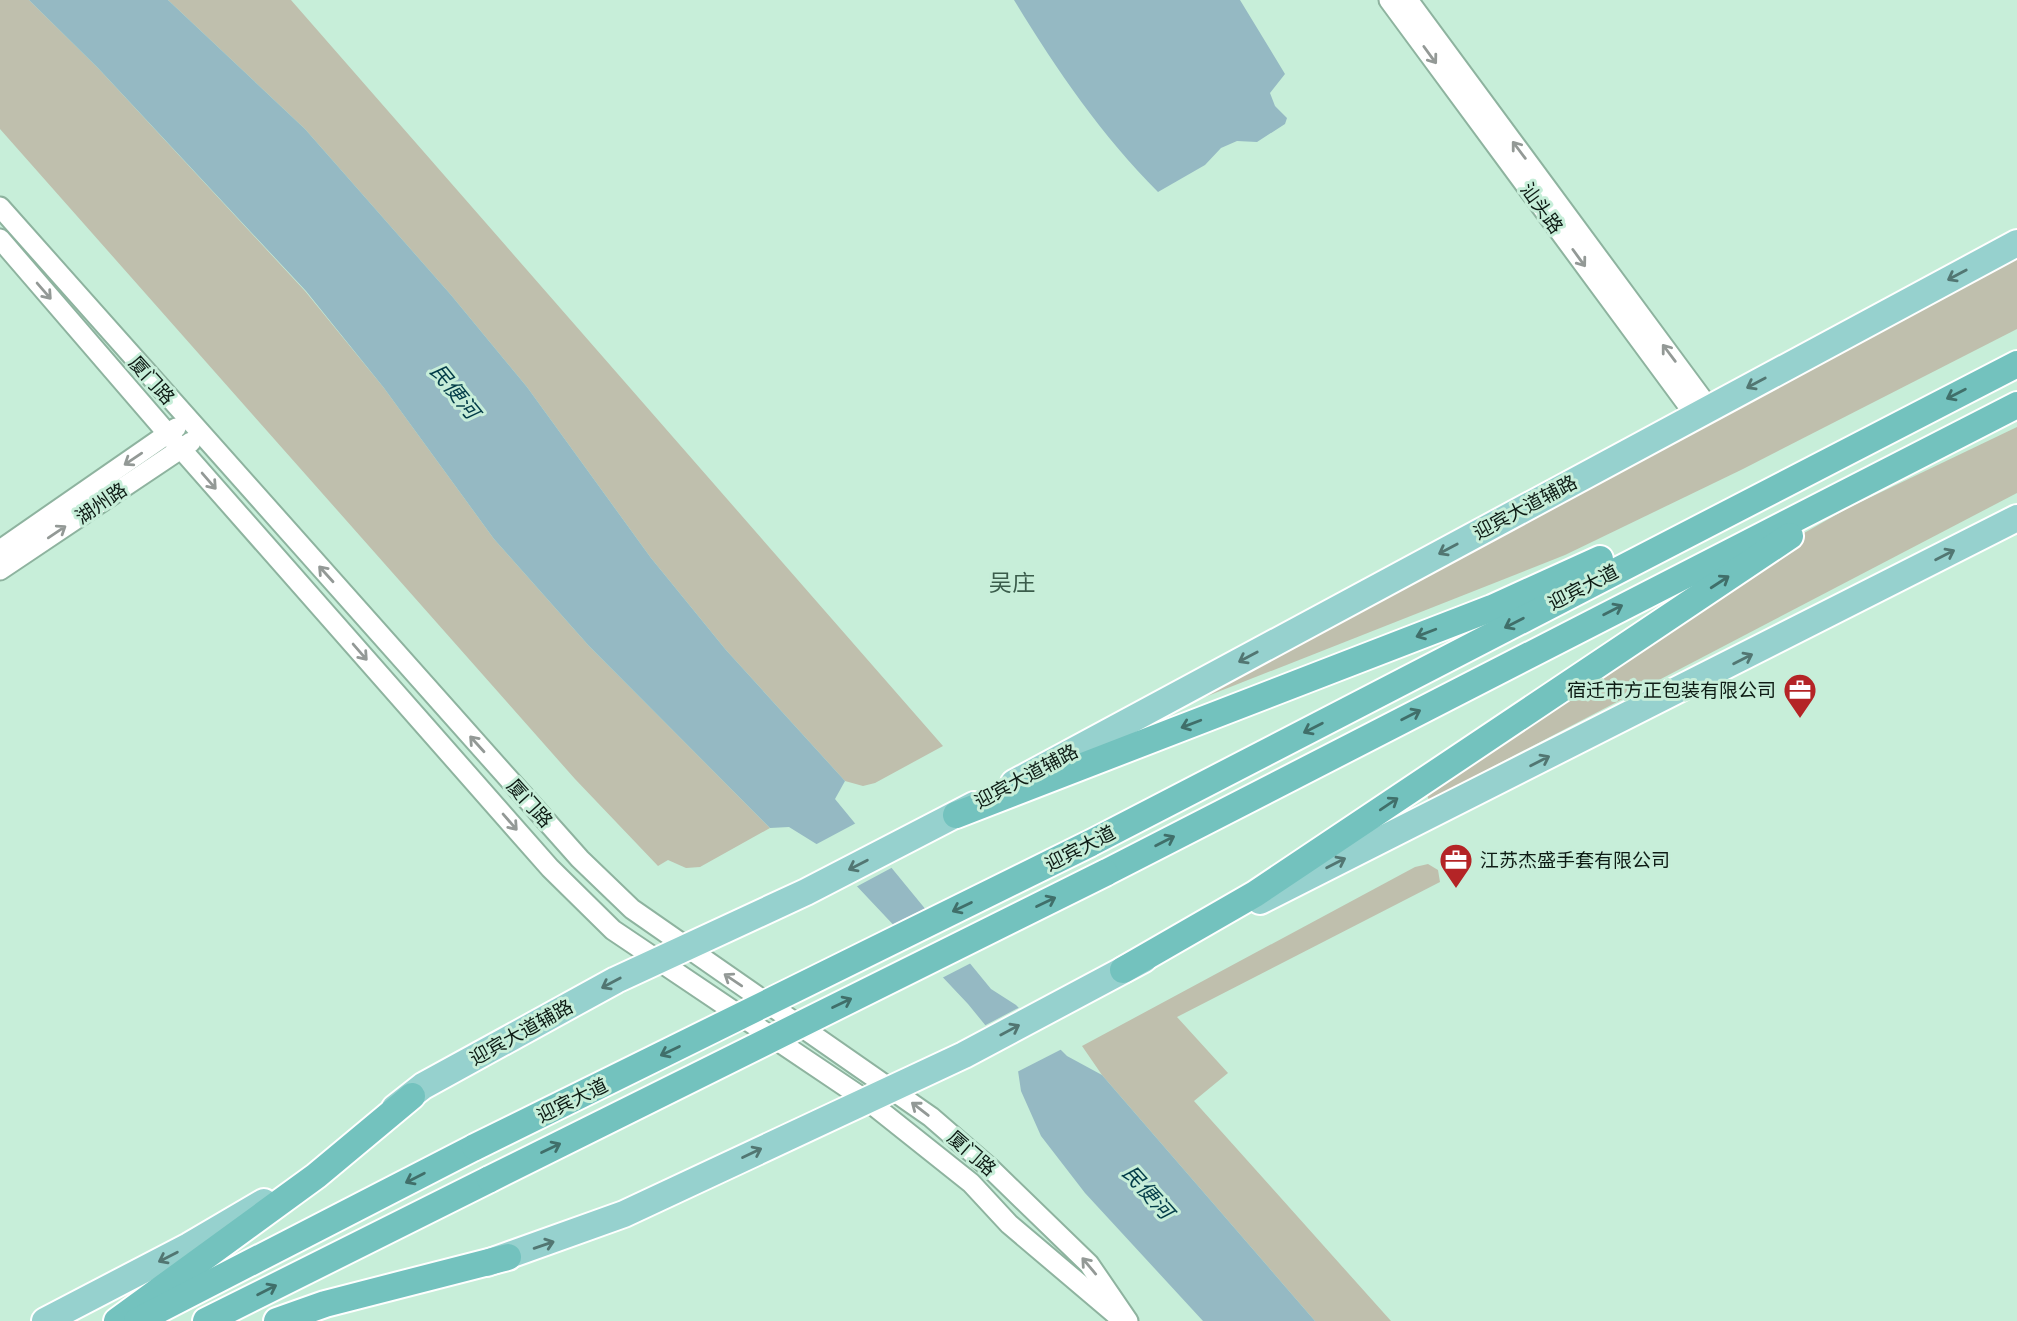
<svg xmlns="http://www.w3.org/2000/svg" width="2017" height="1321" font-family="Lora,'Noto Sans SC',serif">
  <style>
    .green { fill: #bfbfad }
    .water { fill: #95b9c3 }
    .pier { fill: #c7eed9 }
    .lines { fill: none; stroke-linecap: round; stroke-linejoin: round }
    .tertiary-casing { stroke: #8eb39f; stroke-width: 23 }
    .primary-casing { stroke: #fff; stroke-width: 30 }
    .trunk-casing { stroke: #fff; stroke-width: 30 }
    .tertiary { stroke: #fff; stroke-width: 19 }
    .primary { stroke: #96d1ce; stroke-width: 26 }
    .trunk { stroke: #73c2be; stroke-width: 26 }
    .trunk-bridge-casing { stroke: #fff; stroke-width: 30; stroke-linecap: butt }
    .trunk-bridge { stroke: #73c2be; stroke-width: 26 }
    .oneway { stroke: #939996 }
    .oneway2 { stroke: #527672 }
    .oneway3 { stroke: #406f6a }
    .labels { text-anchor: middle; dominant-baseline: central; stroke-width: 6; stroke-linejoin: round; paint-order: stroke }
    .street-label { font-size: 19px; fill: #0e1c15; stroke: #c7eed9 }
    .poi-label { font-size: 19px; fill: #0e1c15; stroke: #c7eed9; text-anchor: end }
    .water-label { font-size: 21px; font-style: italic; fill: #033c48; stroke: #c7eed9 }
    .quarter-label { font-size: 23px; fill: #3a5c4b; stroke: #c7eed9 }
  </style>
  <rect width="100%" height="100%" fill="#c7eed9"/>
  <g class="green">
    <polygon points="0,0 29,0 98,68 305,291 384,388 494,539 589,646 770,828 700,867 686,868 668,860 658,866 575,779 0,129"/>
    <polygon points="168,0 291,0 943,746 875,783 863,786 845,781 726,650 651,558 527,387 451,295 305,129"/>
    <polygon points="2017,253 2017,329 1743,469 1565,555 1124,729"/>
    <polygon points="2017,427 2017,493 1429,800 1423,786 1783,545 1848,508"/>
    <polygon points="1428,864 1438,870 1440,882 1177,1017 1228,1073 1194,1101 1391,1321 1315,1321 1102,1075 1082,1046 1415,867"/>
  </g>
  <g class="water">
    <polygon points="29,0 168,0 305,129 451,295 527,387 651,558 726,650 845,781 835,799 991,989 1016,1005 1067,1056 1102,1075 1315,1321 1203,1321 1085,1193 1041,1136 1021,1091 1017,1064 968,1004 818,845 789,827 770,828 589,646 494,539 384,388 306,291 98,68"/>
    <path d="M1014 0H1240L1285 74 1270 93 1275 106 1287 118 1285 124 1257 142 1237 141 1221 148 1205 165 1158 192C1101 135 1056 69 1014 0Z"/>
  </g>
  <g class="pier">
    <polygon points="858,822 895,866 854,888 813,846"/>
    <polygon points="928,907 973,962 940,979 890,926"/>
    <polygon points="1022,1006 1064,1048 1015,1073 1014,1066 982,1027"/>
  </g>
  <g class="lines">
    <defs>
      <g id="tertiary">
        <polyline points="1389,0 1695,415"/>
        <polyline points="1408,0 1709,408"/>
        <polyline points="0,207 580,859 632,909 931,1117 991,1169 1089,1264 1128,1321"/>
        <polyline points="0,239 168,434 550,868 613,930 873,1105 971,1183 1009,1224 1114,1313"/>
        <polyline points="0,550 176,428"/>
        <polyline points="0,570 191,442"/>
      </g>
      <g id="primary">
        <polyline points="1014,783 2017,243"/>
        <polyline points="1260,901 2017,518"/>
        <polyline points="395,1108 423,1086 616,980 806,892 974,805"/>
        <polyline points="487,1263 624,1214 964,1055 1144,959"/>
        <polyline points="45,1321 189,1246 264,1202"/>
      </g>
      <g id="trunk">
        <polyline points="956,815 1492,608 1600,559"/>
        <polyline points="1089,844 2017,364"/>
        <polyline points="1105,873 2017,405"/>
        <polyline points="1123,970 1255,894 1790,536"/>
        <polyline points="117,1321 316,1176 412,1096"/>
        <polyline points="137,1321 475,1147"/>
        <polyline points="206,1321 490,1179"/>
        <polyline points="277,1321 325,1304 508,1257"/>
      </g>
    </defs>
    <use href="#tertiary" class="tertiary-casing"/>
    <use href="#primary" class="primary-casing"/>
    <use href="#trunk" class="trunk-casing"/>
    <use href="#tertiary" class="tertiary"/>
    <use href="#primary" class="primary"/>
    <use href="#trunk" class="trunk"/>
    <defs>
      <g id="trunk-bridge">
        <polyline points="475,1147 1089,844"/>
        <polyline points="490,1179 1105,873"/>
      </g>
    </defs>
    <use href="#trunk-bridge" class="trunk-bridge-casing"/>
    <use href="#trunk-bridge" class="trunk-bridge"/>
  </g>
  <defs><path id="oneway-shaft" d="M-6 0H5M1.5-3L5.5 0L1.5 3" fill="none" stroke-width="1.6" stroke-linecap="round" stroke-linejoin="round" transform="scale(1.75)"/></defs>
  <g class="oneway">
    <use href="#oneway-shaft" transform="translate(1430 55) rotate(54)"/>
    <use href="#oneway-shaft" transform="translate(1519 150) rotate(-127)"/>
    <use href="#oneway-shaft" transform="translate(1579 258) rotate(54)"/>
    <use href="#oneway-shaft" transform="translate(44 291) rotate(49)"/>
    <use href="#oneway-shaft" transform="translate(1669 353) rotate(-127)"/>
    <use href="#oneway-shaft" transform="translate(133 459) rotate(146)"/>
    <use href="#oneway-shaft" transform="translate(209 481) rotate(49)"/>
    <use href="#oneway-shaft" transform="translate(57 532) rotate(-34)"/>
    <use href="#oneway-shaft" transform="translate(326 574) rotate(-132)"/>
    <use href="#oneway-shaft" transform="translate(360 652) rotate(49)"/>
    <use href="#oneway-shaft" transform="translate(477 744) rotate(-132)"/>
    <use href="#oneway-shaft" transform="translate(510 822) rotate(49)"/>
    <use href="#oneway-shaft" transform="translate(733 980) rotate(-146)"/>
    <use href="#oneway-shaft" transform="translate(920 1109) rotate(-142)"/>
    <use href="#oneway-shaft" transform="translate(1089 1266) rotate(-130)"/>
  </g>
  <g class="oneway2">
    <use href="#oneway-shaft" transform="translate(1957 275) rotate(152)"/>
    <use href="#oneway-shaft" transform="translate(1756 383) rotate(152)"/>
    <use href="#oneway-shaft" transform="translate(1448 549) rotate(152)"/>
    <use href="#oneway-shaft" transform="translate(1945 555) rotate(-27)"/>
    <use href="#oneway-shaft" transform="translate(1248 657) rotate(152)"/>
    <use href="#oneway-shaft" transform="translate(1743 659) rotate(-27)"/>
    <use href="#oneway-shaft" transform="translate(1540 761) rotate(-27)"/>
    <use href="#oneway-shaft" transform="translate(1336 863) rotate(-27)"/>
    <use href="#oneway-shaft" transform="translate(858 865) rotate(153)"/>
    <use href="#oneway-shaft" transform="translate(611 983) rotate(152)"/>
    <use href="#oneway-shaft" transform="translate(1010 1030) rotate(-28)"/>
    <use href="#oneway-shaft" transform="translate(752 1153) rotate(-26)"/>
    <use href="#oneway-shaft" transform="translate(544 1245) rotate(-19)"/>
    <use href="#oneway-shaft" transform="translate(168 1257) rotate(153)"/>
  </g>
  <g class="oneway3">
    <use href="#oneway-shaft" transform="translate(1956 394) rotate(153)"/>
    <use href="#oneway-shaft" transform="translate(1720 582) rotate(-33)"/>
    <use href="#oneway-shaft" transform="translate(1613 610) rotate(-27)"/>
    <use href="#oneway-shaft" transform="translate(1514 623) rotate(153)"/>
    <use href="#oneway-shaft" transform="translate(1426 633) rotate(159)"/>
    <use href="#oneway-shaft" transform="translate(1411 715) rotate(-27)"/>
    <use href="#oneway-shaft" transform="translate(1191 724) rotate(159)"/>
    <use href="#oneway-shaft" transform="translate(1313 728) rotate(153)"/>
    <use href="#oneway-shaft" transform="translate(1389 804) rotate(-34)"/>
    <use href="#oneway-shaft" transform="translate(1165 841) rotate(-27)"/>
    <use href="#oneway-shaft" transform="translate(1046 902) rotate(-26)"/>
    <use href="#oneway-shaft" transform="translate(962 907) rotate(154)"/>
    <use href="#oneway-shaft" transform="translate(842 1003) rotate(-26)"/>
    <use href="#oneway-shaft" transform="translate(670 1051) rotate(154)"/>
    <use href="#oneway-shaft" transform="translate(551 1148) rotate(-26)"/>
    <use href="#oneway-shaft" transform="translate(415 1178) rotate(153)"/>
    <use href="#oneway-shaft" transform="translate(267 1290) rotate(-27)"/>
  </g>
  <defs>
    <symbol id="office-pin" viewBox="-11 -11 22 30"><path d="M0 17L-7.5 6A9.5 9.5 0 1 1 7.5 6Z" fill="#b42426" stroke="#c7eed9"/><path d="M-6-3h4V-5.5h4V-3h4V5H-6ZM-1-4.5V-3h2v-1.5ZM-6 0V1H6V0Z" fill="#fff"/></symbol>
  </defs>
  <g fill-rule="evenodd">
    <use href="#office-pin" x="1781" y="671" width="38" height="52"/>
    <use href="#office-pin" x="1437" y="841" width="38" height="52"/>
  </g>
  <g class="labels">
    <g class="street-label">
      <text transform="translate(1542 208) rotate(54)">汕头路</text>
      <text transform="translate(152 380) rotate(48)">厦门路</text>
      <text transform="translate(101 503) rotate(-34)">湖州路</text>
      <text transform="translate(1525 507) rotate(-28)">迎宾大道辅路</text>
      <text transform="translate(1583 587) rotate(-27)">迎宾大道</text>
      <text transform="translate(1026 776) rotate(-28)">迎宾大道辅路</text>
      <text transform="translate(530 803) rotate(48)">厦门路</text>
      <text transform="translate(1080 848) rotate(-27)">迎宾大道</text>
      <text transform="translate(521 1032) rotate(-29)">迎宾大道辅路</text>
      <text transform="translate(572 1100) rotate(-26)">迎宾大道</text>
      <text transform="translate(972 1153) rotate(41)">厦门路</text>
    </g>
    <g class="poi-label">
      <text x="1776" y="690">宿迁市方正包装有限公司</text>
      <text x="1480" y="860" text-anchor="start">江苏杰盛手套有限公司</text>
    </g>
    <g class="water-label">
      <text transform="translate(455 391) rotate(51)">民便河</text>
      <text transform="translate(1148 1192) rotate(48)">民便河</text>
    </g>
    <g class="quarter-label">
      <text x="1012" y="582">吴庄</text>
    </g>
  </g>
</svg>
